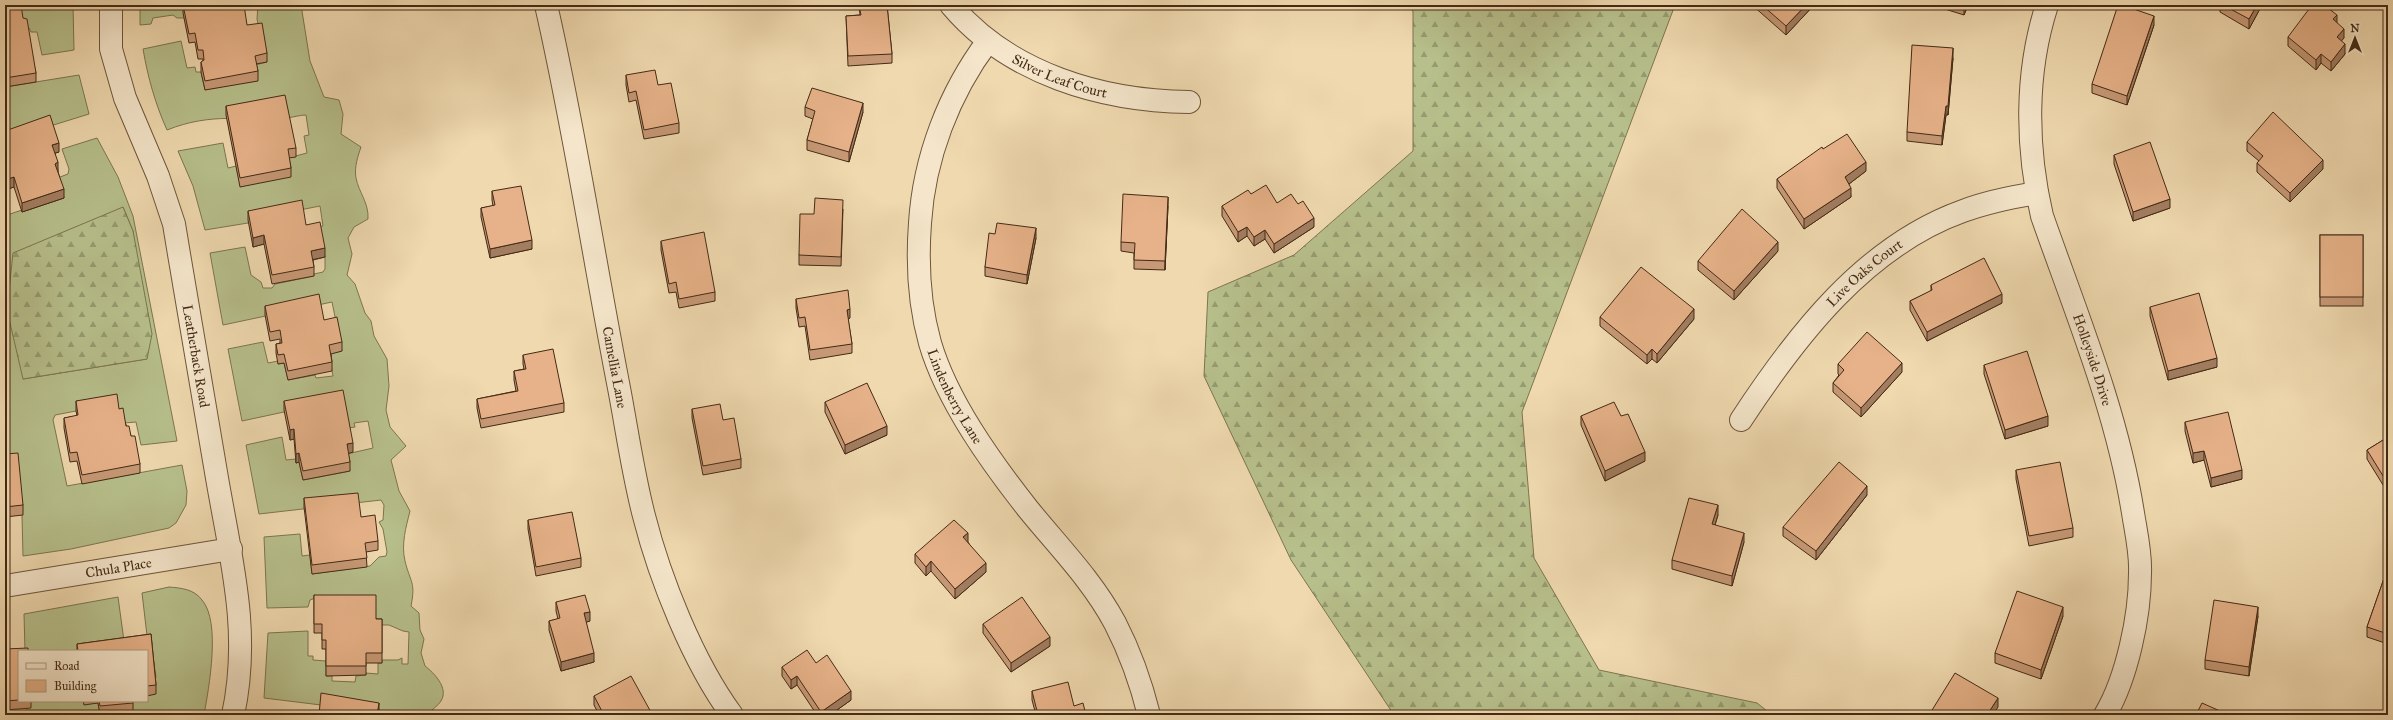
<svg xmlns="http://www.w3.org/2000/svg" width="2393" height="720" font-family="'IM FELL Great Primer',serif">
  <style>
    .grass { fill: #b7c08c; stroke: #7d7551; fill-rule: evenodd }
    .forest { fill: url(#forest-firs); stroke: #7d7551 }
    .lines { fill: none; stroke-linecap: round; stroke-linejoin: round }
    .minor-casing { stroke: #6e563c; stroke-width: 24 }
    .minor { stroke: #f5e6cb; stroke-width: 22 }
    .wall { fill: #c79976; stroke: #432a16 }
    .shaded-wall { fill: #a27d60; stroke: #432a16 }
    .building { fill: #e7b289; stroke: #432a16 }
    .labels { text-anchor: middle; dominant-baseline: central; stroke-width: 3; stroke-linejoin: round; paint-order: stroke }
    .street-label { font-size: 14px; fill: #432a16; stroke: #f5e6cb }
  </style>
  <defs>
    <pattern id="forest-firs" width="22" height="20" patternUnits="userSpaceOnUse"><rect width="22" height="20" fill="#b7c08c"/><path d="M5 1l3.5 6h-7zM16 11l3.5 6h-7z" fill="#969c71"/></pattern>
  </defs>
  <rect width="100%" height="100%" fill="#f0d9af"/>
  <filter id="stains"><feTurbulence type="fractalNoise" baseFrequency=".005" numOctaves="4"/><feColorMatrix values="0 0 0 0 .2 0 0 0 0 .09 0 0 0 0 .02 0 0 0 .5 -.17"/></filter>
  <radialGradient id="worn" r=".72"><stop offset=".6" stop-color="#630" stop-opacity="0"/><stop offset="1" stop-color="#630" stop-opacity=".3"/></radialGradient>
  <g class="grass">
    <polygon points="5,5 73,5 74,50 42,55 37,32 31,32 29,28 5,15"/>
    <polygon points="140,5 225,5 184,18 177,18 173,15 153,18 151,24 140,25"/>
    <path d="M258 5H301L310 61 324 97 339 100 343 114 341 134 361 147C358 156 354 167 356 178 359 193 369 203 368 219L354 227 348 238 352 254 347 275 355 284 365 313 371 321 374 336 387 359 389 386 386 410 390 427 406 446 391 460 399 491 410 511C406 527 401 544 405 561 410 582 416 582 411 606L419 613 420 630 424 639 421 653 425 666C434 673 449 688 441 701 438 706 431 710 427 715H378V712L264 698 268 633 308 631V656H313V660L326 661V676H332V681L355 682 356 676 366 675V673L378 674V663H382V660H398L402 658V664H408L409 632 403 631 389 625H376L318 597 310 600 308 607 267 608 264 537 300 534 302 556 310 555 312 574 370 566 379 557 386 556 387 552 383 529 379 522 383 520 384 505 381 500 259 514 246 445 282 437 286 460 296 459V463L299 462 303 480 350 471 347 454 373 448 368 421 354 423 355 427 348 428 284 412 242 421 228 349 263 342 268 363 278 361V364L284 363 288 380 315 375 316 378 333 376 329 354 342 351 332 302 223 325 210 253 245 247 251 275 261 282 263 288H272L275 284 314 276V274L323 272 325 269V257L319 227 323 226 320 206 249 220 248 223 205 230 193 186 178 151 223 143 228 168 236 166 241 187 288 158 307 153 304 136 309 135 306 115C300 115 294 117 287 118 243 121 212 112 167 130 155 103 148 78 143 49L181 41 187 68 195 67 196 72H201L205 90 255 65 267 62 257 19Z"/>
    <polygon points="79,75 89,114 5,140 5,87"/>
    <path d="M97 138 118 177 133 216 177 441 141 445 136 422 124 423 76 411 55 415 53 420 67 486 182 465 187 491 186 505 176 523 169 528 71 549 23 556 22 515 5 464V211L7 215 22 210 60 177 68 174 69 169 62 149ZM123 207 133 231 147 359 23 379Z"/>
    <path d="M169 587C181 588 194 589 202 600 221 622 209 687 204 715H105L132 701H147V696L156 677 151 644H148L142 593Z"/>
    <polygon points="118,597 124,641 92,651 25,651 24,614"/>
    <polygon points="31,701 83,701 84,704 98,703 100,715 27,715 27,708"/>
  </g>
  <g class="forest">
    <polygon points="1406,5 1675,5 1522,412 1534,558 1599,670 1757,703 1772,715 1394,715 1291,560 1204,376 1208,292 1294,255 1413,151 1413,11"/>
    <polygon points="123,207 133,231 152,334 147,359 23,379 7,310 13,253"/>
  </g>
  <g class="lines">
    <defs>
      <g id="minor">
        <path id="s1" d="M111 5V49L125 98 158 176 174 224C188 309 203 394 217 478 231 560 251 632 233 715"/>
        <path id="s2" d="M546 5C575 131 594 260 619 388 627 430 633 474 644 516 660 579 693 662 732 715"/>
        <path id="s3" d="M951 5C1009 74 1102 101 1189 102"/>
        <path id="s4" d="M2047 5C2025 73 2026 147 2042 216 2076 313 2117 411 2133 513 2136 532 2141 553 2140 573 2140 616 2127 678 2105 715"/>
        <path id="s5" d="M988 41C949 93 924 158 920 223 917 263 919 304 930 343 947 401 991 462 1028 509 1058 546 1092 580 1115 623 1130 652 1141 683 1149 715"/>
        <path id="s6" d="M1741 420C1796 336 1865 246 1963 211 1987 202 2012 197 2037 193"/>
        <path id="s7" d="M5 586 231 549"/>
      </g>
    </defs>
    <use href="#minor" class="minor-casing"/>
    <use href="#minor" class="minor"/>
  </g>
  <g class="wall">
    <polygon points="183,5 247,25 267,53 267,62 256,64 258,71 258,81 205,90 201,72 201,62 203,61 203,59 198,59 195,42 189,43 183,13"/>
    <polygon points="428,5 435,5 428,6"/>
    <polygon points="859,5 887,5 892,54 892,63 848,66 846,16 860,15"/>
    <polygon points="1752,5 1814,5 1786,35"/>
    <polygon points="1932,5 1968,5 1964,15"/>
    <polygon points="2220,5 2262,5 2249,29 2220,12"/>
    <polygon points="5,6 23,18 36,73 36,82 5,87"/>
    <polygon points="2337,23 2344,38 2341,41 2345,54 2331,71 2321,63 2316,70 2288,46 2288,37"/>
    <polygon points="2154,25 2127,105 2092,93 2092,84"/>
    <polygon points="1953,58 1948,115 1946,115 1942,145 1907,141 1907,132"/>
    <polygon points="626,75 679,123 679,133 644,139 636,100 629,102 626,85"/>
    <polygon points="226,106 296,148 296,157 289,158 291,168 291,177 240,187 226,115"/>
    <polygon points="805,107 863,112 849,162 807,150 807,140 813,119 805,116"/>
    <polygon points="5,131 59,152 55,153 58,171 64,198 22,212 14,187 5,190"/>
    <polygon points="2247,142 2323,169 2290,202 2257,172 2257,163 2259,161 2247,151"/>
    <polygon points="1823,149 1866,171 1849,184 1851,197 1804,229 1777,188 1777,179"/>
    <polygon points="2114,155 2170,208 2133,221 2114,164"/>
    <polygon points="492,191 532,249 490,258 481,217 481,208 493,206 492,200"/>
    <polygon points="1251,194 1277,203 1314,227 1274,253 1265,239 1254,246 1247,236 1238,242 1222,216 1222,206"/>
    <polygon points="1168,206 1165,270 1134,269 1134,253 1121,251 1121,242"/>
    <polygon points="843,209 841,266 799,265 799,255 814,214"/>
    <polygon points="248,211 306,225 325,257 313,260 314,267 314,276 272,284 264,244 253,247 248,220"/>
    <polygon points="995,234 1036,238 1027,284 985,276 985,267"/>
    <rect x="2320" y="235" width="43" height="71"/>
    <polygon points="661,241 715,292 715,301 679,308 676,292 669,293 661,250"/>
    <polygon points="1778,251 1734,300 1698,270 1698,261"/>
    <polygon points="1931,285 2002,303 1927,341 1910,310 1910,301 1931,291"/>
    <polygon points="796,299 850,318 848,319 852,344 852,353 810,360 805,326 799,327 796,308"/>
    <polygon points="265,306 324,320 342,342 342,351 331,354 332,362 332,371 288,380 284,363 278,364 276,353 276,344 280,343 280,339 270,341 265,315"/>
    <polygon points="2150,307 2217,367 2168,380 2150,316"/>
    <polygon points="1600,317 1694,319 1657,363 1652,359 1647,364 1600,326"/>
    <polygon points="523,355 564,403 564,412 481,428 477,408 477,399 516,391 514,380 514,371 524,369 523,364"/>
    <polygon points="1838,364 1902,372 1861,417 1833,392 1833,383 1839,375 1838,374"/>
    <polygon points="1984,365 2048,426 2005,439 1984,374"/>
    <polygon points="76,401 119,409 131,436 140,464 140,473 82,484 77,461 70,462 64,428 64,418 77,416 76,411"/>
    <polygon points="284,401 353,452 348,453 350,462 350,471 303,480 299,462 296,463 294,439 290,440 284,410"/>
    <polygon points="825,402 887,435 845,454 825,412"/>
    <polygon points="692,409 723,420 741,459 741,468 703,475 692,418"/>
    <polygon points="1581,416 1645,461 1605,481 1581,425"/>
    <polygon points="2185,422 2242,479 2211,487 2204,460 2193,463 2185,431"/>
    <polygon points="2388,437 2388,493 2367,459 2367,450"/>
    <polygon points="5,454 23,505 23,515 5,517"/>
    <polygon points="2016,470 2073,528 2073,537 2029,546 2016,479"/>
    <polygon points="1867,495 1816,560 1783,536 1783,527"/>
    <polygon points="304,498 361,517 378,541 378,550 366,552 367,567 312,574 304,507"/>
    <polygon points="1718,515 1715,525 1744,542 1732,586 1672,569 1672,560"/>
    <polygon points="528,520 581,558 581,567 536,576 528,529"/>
    <polygon points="968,542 986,572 955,599 931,571 926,576 915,563 915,554"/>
    <polygon points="2388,567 2388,644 2367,637 2367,627"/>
    <polygon points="314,595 376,619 382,619 382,663 366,663 366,675 326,676 326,649 322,649 322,633 314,633"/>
    <polygon points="556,602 590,621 586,622 594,662 561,671 549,630 549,621 558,619 556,611"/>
    <polygon points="2063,616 2041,679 1995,663 1995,653"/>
    <polygon points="2258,616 2249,676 2205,669 2205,660"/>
    <polygon points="983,624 1050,646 1011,672 983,633"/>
    <polygon points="151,634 156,685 156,694 147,696 147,651 77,651 77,644"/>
    <polygon points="5,649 19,651 19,701 31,701 31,708 5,710"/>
    <polygon points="816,663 851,700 830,715 817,715 797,685 791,689 782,676 782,667"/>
    <polygon points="1032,691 1074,706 1086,715 1036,715 1032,700"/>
    <polygon points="594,696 652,715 599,715 594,705"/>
    <polygon points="83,701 133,701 133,712 105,715 100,715 98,703 84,705"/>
  </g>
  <g class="shaded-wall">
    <polygon points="1806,5 1814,5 1786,35 1786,26"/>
    <polygon points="1965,5 1968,5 1964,15 1964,6"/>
    <polygon points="2257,5 2262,5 2249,29 2249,19"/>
    <polygon points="2337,15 2337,24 2333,19"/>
    <polygon points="2154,16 2154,25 2127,105 2127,96"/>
    <polygon points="2344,29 2344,38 2337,46 2337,37"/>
    <polygon points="2345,44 2345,54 2331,71 2331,62"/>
    <polygon points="1953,48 1953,58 1948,115 1948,106"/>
    <polygon points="2321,54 2321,63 2316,70 2316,60"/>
    <polygon points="863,103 863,112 849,162 849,152"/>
    <polygon points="1946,106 1946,115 1942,145 1942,136"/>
    <polygon points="59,143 59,152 52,154 52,145"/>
    <polygon points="2323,160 2323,169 2290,202 2290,193"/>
    <polygon points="58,162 58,171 55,173 55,164"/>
    <polygon points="1866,162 1866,171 1845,187 1845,177"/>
    <polygon points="14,177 14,187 5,190 5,180"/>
    <polygon points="1851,188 1851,197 1804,229 1804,219"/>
    <polygon points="64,189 64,198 22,212 22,203"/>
    <polygon points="1168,197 1168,206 1165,270 1165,261"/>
    <polygon points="2170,199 2170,208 2133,221 2133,212"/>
    <polygon points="1314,218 1314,227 1274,253 1274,244"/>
    <polygon points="1247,227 1247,236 1238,242 1238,232"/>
    <polygon points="1036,228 1036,238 1027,284 1027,275"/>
    <polygon points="1265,230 1265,239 1254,246 1254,237"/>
    <polygon points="264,235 264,244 253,247 253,238"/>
    <polygon points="532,240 532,249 490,258 490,249"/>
    <polygon points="1778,242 1778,251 1734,300 1734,291"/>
    <polygon points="325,248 325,257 311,260 311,251"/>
    <polygon points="2002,294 2002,303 1927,341 1927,332"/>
    <polygon points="850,309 850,318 847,319 847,310"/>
    <polygon points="1694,309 1694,319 1657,363 1657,354"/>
    <polygon points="1652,349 1652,359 1647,364 1647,355"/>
    <polygon points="2217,358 2217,367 2168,380 2168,371"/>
    <polygon points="1902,363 1902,372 1861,417 1861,408"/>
    <polygon points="2048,416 2048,426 2005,439 2005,430"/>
    <polygon points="887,426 887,435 845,454 845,445"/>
    <polygon points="294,429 294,439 290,440 290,430"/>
    <polygon points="353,443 353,452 347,454 347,444"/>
    <polygon points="2204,451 2204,460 2193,463 2193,453"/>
    <polygon points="1645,452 1645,461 1605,481 1605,471"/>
    <polygon points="299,453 299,462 296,463 296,454"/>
    <polygon points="2242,470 2242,479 2211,487 2211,478"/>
    <polygon points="1867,486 1867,495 1816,560 1816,551"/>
    <polygon points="1718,505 1718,515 1712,534 1712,524"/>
    <polygon points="968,533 968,542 963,547 963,537"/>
    <polygon points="1744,533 1744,542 1732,586 1732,576"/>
    <polygon points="931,561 931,571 926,576 926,567"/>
    <polygon points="986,563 986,572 955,599 955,589"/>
    <polygon points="2063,607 2063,616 2041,679 2041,670"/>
    <polygon points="2258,607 2258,616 2249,676 2249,667"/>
    <polygon points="590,612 590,621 584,623 584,613"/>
    <polygon points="1050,637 1050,646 1011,672 1011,663"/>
    <polygon points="594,653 594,662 561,671 561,662"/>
    <polygon points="797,676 797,685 791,689 791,680"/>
    <polygon points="851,691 851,700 830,715 821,715 821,712"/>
    <polygon points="1998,698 1998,707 1993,715 1987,715"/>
    <polygon points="379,703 379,712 378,715 377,715"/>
  </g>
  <g class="building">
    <polygon points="11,5 21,5 23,18 27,19 36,73 5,78 5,6"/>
    <polygon points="183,5 244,5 247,25 262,23 267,53 255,56 258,71 205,81 201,62 204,60 203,50 198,50 195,33 189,34"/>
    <polygon points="859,5 887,5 892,54 848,56 846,16 861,15"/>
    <polygon points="1762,5 1806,5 1786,26"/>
    <polygon points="2118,5 2122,5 2154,16 2127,96 2092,84"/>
    <polygon points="2223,5 2257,5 2249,19"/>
    <polygon points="2312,5 2324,5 2337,15 2333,19 2344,29 2337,37 2345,44 2331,62 2321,54 2316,60 2288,37"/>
    <polygon points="1912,45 1953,48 1948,106 1946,106 1942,136 1907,132"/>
    <polygon points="655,70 658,85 671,83 679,123 644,130 636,91 629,93 626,75"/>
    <polygon points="812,88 863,103 849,152 807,140 815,111 805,107"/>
    <polygon points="285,95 296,148 288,149 291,168 240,178 226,106"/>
    <polygon points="2273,112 2323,160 2290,193 2257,163 2263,156 2247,142"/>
    <polygon points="50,115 59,143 52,145 58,162 55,164 64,189 22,203 14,177 5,180 5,131"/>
    <polygon points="1847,134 1866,162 1845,177 1851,188 1804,219 1777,179 1822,147 1823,149"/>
    <polygon points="2150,142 2170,199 2133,212 2114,155"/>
    <polygon points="1266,185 1277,203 1291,194 1298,204 1303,201 1314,218 1274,244 1265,230 1254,237 1247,227 1238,232 1222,206 1248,190 1251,194"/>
    <polygon points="521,186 532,240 490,249 481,208 495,205 492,191"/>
    <polygon points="1123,194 1168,197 1165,261 1134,260 1135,243 1121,242"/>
    <polygon points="815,198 843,200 841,257 799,255 800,214 814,214"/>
    <polygon points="302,200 306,225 320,222 325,248 311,251 314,267 272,275 264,235 253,238 248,211"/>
    <polygon points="1742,209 1778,242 1734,291 1698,261"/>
    <polygon points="997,223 1036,228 1027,275 985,267 989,233 995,234"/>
    <polygon points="704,232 715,292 679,299 676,282 669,284 661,241"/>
    <rect x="2320" y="235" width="43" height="62"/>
    <polygon points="1984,258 2002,294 1927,332 1910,301 1932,290 1931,285"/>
    <polygon points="1641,267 1694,309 1657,354 1652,349 1647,355 1600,317"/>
    <polygon points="848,290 850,309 847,310 852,344 810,350 805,317 799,318 796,299"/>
    <polygon points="2199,293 2217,358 2168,371 2150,307"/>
    <polygon points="319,294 324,320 337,317 342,342 329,345 332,362 288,371 284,354 278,355 276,344 282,343 280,330 270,332 265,306"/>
    <polygon points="1867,332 1902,363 1861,408 1833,383 1844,370 1838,364"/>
    <polygon points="553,349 564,403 481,419 477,399 518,391 514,371 526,369 523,355"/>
    <polygon points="2027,351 2048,416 2005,430 1984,365"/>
    <polygon points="867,383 887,426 845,445 825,402"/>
    <polygon points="343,390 353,443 347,444 350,462 303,471 299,453 296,454 294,429 290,430 284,401"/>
    <polygon points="117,394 119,409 123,408 126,426 129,426 131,436 135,436 140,464 82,475 77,452 70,453 64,418 78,415 76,401"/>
    <polygon points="1614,402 1621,416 1628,414 1645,452 1605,471 1581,416"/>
    <polygon points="720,404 723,420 734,418 741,459 703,466 692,409"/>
    <polygon points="2228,412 2242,470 2211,478 2204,451 2193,453 2185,422"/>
    <polygon points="2388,437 2388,484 2367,450"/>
    <polygon points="18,453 23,505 5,507 5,454"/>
    <polygon points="1839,462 1867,486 1816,551 1783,527"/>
    <polygon points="2060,462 2073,528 2029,536 2016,470"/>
    <polygon points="358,493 361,517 375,515 378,541 365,543 367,558 312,565 304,498"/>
    <polygon points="1689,498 1718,505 1712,524 1744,533 1732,576 1672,560"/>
    <polygon points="572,512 581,558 536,567 528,520"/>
    <polygon points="954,520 968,533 963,537 986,563 955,589 931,561 926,567 915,554"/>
    <polygon points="2388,567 2388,634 2367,627"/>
    <polygon points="2017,591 2063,607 2041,670 1995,653"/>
    <polygon points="314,595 376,595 376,619 382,619 382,653 366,653 366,666 326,666 326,640 322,640 322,624 314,624"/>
    <polygon points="585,595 590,612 584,613 594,653 561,662 549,621 560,618 556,602"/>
    <polygon points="1022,597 1050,637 1011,663 983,624"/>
    <polygon points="2214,600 2258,607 2249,667 2205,660"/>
    <polygon points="151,634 156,685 147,686 147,651 78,651 77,644"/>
    <polygon points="28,648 28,651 19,651 19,700 5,701 5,649"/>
    <polygon points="807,650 816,663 827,655 851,691 821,712 797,676 791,680 782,667"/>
    <polygon points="1955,673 1998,698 1987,715 1929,715"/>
    <polygon points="631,676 652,714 650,715 604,715 594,696"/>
    <polygon points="1068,682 1074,706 1083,703 1086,715 1038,715 1032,691"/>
    <polygon points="321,693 379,703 377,715 319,715"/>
    <polygon points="99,701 133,701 133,703 100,706"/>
    <polygon points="2202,703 2229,715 2196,715"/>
    <polygon points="880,712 885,715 878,715"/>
  </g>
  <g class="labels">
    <g class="street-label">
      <text stroke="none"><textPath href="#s3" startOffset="132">Silver Leaf Court</textPath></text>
      <text stroke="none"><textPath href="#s6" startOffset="193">Live Oaks Court</textPath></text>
      <text stroke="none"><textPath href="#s1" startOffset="364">Leatherback Road</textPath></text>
      <text stroke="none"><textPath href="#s4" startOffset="366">Holleyside Drive</textPath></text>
      <text stroke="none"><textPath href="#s2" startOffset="369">Camellia Lane</textPath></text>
      <text stroke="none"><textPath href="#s5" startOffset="377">Lindenberry Lane</textPath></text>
      <text stroke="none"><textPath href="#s7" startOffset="115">Chula Place</textPath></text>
    </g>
  </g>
  <rect width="2393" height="720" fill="none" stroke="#f0d9af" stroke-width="20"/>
  <rect x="6" y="6" width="2381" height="708" fill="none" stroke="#432a16" stroke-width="2"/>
  <rect x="10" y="10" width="2373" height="700" fill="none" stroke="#432a16"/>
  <rect x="18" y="650" width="130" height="52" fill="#f5e6cb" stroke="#ae9b83"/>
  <rect x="26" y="663" width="20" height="6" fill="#f5e6cb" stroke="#ae9b83"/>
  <text x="54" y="670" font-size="12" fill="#432a16">Road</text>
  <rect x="26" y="680" width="20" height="12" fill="#e7b289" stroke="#ae9b83"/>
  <text x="54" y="690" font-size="12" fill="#432a16">Building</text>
  <g transform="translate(2355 38)" stroke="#f5e6cb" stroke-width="3" paint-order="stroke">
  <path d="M0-3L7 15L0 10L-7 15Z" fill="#432a16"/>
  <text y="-6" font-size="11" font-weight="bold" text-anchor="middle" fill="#432a16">N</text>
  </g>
  <rect width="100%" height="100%" filter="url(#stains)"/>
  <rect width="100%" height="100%" fill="url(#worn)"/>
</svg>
